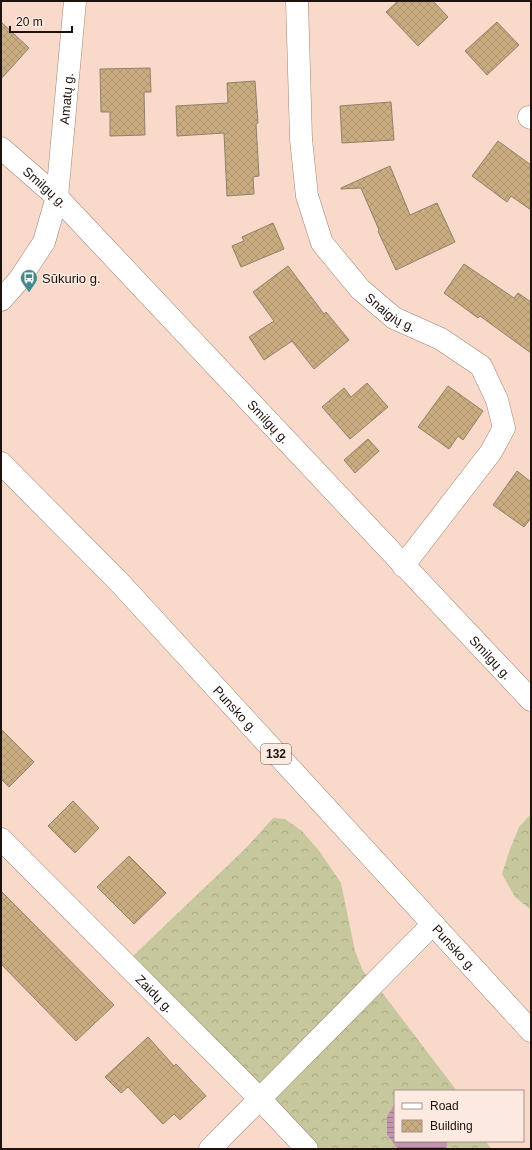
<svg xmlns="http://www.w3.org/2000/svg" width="532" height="1150" font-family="Arial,sans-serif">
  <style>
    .forest { fill: url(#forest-crowns) }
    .water { fill: url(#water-rules) }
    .building { fill: url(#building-cross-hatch); stroke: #918168 }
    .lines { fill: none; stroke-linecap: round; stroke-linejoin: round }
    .minor-casing { stroke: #a18477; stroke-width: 23 }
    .major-casing { stroke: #a18477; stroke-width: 23 }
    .minor { stroke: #fff; stroke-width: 22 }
    .major { stroke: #fff; stroke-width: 22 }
    .labels { text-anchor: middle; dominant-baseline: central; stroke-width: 3; stroke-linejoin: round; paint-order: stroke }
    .shield { fill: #fce9e0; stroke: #60524c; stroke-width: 1 }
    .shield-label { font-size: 12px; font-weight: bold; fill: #1d120d }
    .street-label { font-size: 13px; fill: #1d120d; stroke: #fce9e0 }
    .poi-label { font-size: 13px; fill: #1d120d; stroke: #fce9e0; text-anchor: start }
  </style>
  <defs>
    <pattern id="forest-crowns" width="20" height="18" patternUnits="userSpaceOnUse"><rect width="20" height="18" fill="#c7c79e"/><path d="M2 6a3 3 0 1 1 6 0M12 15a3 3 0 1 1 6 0" fill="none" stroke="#aaaa87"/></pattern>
    <pattern id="water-rules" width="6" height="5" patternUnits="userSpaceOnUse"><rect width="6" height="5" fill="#c494ae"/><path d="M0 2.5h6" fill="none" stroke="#9f778c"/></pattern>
    <pattern id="building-cross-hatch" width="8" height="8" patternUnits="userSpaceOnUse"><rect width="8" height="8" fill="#caac81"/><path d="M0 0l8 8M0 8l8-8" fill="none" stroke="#ad936e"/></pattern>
  </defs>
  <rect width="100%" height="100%" fill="#f8d9ca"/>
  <g class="forest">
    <polygon points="531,814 531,910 515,897 502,874 509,852 519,827"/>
    <polygon points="273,818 285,819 302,831 320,852 341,883 355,951 363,971 384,995 457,1091 395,1091 395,1104 387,1116 387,1135 398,1149 317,1149 133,956 247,847"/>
    <polygon points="448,1141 486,1141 491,1149 446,1149"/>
  </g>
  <polygon class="water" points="395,1104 395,1141 448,1141 446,1149 398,1149 387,1135 387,1116"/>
  <g class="building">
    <polygon points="398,1 433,1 448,17 418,46 386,12"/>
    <polygon points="1,22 29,48 1,79"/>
    <polygon points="497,22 519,45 487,75 465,51"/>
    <polygon points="150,68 151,92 144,92 145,135 110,136 110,112 101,112 100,69"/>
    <polygon points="255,81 258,123 256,124 259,176 253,177 254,194 227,196 224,133 177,136 176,106 228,103 227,83"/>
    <polygon points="391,102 394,140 342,143 340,106"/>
    <polygon points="498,141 531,165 531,210 511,196 507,202 472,176"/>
    <polygon points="390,166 410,215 437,203 455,242 396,270 378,231 379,230 361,188 341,189 341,188"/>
    <polygon points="273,223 284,249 241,267 232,246 244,241 242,237"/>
    <polygon points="464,264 514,298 518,293 531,302 531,353 480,316 478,318 444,293"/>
    <polygon points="288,266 324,314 326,312 349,340 314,369 292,341 264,360 249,337 274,321 253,292"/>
    <polygon points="367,383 388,407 350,439 322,407 344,388 351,397"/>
    <polygon points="448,386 483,411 463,440 458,436 449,449 418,427"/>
    <polygon points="368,439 379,451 355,473 344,460"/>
    <polygon points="517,471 531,482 531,518 524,527 493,505"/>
    <polygon points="1,729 34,762 9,787 1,779"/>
    <polygon points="73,801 99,828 75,853 48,826"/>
    <polygon points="129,856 166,893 134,924 97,887"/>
    <polygon points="1,891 114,1005 76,1041 1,964"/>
    <polygon points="148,1037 174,1066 176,1064 206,1096 180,1120 174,1114 163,1124 128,1087 121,1093 105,1077"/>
  </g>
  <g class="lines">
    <defs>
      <g id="minor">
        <path id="s1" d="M297 1 301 139 307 196 322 243 360 289 394 318 441 339 481 366 497 400 504 428 491 452 403 566"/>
        <polyline points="529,117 531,118"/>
        <path id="s2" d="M1 148 57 197 531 700"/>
        <path id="s3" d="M1 300 19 280 44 242 57 197 75 1"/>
        <path id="s4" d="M1 839 260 1099 307 1149"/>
        <polyline points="210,1149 433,924"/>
      </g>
      <g id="major">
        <path id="s5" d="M1 463 120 583 531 1031"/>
      </g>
    </defs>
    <use href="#minor" class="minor-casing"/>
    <use href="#major" class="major-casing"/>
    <use href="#minor" class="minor"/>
    <use href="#major" class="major"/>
  </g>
  <defs>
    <symbol id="bus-pin" viewBox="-11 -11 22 30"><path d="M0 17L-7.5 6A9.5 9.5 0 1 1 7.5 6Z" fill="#428a8d" stroke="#fce9e0"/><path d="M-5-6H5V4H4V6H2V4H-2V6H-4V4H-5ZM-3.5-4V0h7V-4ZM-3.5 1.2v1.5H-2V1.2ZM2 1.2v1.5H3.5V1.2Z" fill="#fff"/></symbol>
  </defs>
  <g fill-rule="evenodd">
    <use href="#bus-pin" x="19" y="268" width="20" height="27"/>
  </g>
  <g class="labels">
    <rect class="shield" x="261" y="744" width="30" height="20" rx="3"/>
    <g class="shield-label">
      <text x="276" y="754">132</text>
    </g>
    <g class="street-label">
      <text stroke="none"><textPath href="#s3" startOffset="218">Amatų g.</textPath></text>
      <text stroke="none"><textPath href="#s2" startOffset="59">Smilgų g.</textPath></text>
      <text stroke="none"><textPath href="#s1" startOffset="343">Snaigių g.</textPath></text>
      <text stroke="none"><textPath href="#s2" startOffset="383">Smilgų g.</textPath></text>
      <text stroke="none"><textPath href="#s2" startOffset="707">Smilgų g.</textPath></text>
      <text stroke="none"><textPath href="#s5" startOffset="340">Punsko g.</textPath></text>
      <text stroke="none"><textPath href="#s5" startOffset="664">Punsko g.</textPath></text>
      <text stroke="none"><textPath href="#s4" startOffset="218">Zaidų g.</textPath></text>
    </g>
    <g class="poi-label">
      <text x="42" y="278">Sūkurio g.</text>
    </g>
  </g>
  <rect width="532" height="1150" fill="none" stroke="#1d120d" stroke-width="4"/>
  <rect x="394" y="1090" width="130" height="52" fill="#fce9e0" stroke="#a3938c"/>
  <rect x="402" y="1103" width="20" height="6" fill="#ffffff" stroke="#a3938c"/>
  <text x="430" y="1110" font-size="12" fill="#1d120d">Road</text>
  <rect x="402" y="1120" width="20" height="12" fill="url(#building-cross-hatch)" stroke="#a3938c"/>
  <text x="430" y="1130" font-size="12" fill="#1d120d">Building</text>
  <path d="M10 26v6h62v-6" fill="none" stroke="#1d120d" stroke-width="2"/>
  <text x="16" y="26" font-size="12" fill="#1d120d" stroke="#fce9e0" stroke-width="3" paint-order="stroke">20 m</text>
</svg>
